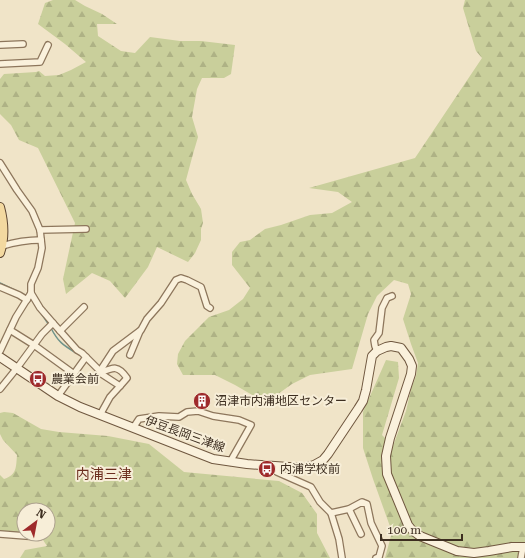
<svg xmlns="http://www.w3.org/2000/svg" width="525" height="558" font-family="'Roboto Serif','Noto Sans JP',serif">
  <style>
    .forest { fill: url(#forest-firs) }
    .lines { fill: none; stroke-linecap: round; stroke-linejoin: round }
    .stream { stroke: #6f938a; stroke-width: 1.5 }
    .minor-casing { stroke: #8d765c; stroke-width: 8 }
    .secondary-casing { stroke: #6f573f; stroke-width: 10 }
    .primary-casing { stroke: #5b4430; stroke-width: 10 }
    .minor { stroke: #faf1dc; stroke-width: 5.5 }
    .secondary { stroke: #faf1dc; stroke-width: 8 }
    .primary { stroke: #f3d9a0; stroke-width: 8 }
    .labels { text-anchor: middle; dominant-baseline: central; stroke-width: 4; stroke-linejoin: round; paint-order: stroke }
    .poi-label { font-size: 12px; fill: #3d2e20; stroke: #f7eed8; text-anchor: start }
    .street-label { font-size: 12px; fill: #3d2e20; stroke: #f7eed8 }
    .quarter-label { font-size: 14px; fill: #6b2e1e; stroke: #f7eed8 }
  </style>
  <defs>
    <pattern id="forest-firs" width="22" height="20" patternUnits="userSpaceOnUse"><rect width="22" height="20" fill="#c9cf9b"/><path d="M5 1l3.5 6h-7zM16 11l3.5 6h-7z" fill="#aeb285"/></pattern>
  </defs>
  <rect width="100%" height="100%" fill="#f0e4c8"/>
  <g class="forest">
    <polygon points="53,0 75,0 85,6 102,14 117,24 97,24 98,36 121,51 135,53 150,37 180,41 201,41 235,45 231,74 224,78 202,78 197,89 192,117 198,137 193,154 186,180 192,194 201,209 203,223 201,229 201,240 195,253 188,262 157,247 148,267 125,298 110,281 92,273 66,294 63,279 75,223 38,148 19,140 11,125 0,114 0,79 4,74 36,72 39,71 45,76 59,75 71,70 86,62 65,44 38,24 45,3"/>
    <polygon points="465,0 525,0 525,558 385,558 392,532 373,479 363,448 363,412 386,360 398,362 399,378 382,435 393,446 406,411 411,389 416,376 418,363 411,344 403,319 411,294 408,284 394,280 377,296 368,314 352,369 310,375 292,384 271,399 254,396 235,385 215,375 183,375 177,364 178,354 185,341 209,317 229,310 243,299 250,288 232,265 232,252 240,242 250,240 265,229 281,225 310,215 332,213 352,202 338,192 309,188 415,158 482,58 476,51 463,8"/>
    <path d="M4 412 13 413 41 429 59 432 108 436 149 444 184 472 279 481 302 493 317 514V533L330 558H20L25 550 47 546 39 534H48V510H24V532H0V475L4 479C17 475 16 467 17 455L3 440 0 434V413Z"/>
  </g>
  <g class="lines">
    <g class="stream">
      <polyline points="0,283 27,296"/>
      <polyline points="41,313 49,325"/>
      <path d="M51 328C58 342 63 345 76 353"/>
    </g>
    <defs>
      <g id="minor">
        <polyline points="0,45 23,44"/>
        <polyline points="0,64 40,62 48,45"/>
        <polyline points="0,163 17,190 32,211 40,230 42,248 38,268 31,284 31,293 16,317 0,351"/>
        <polyline points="40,230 86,229"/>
        <path d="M2 246C15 242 28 240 41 240"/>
        <polyline points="0,287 19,295 27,300"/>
        <polyline points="31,293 40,308 53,323 77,350 82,353 100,371 100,373 120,386 110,397 100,415"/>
        <polyline points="10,330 34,345 74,374"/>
        <polyline points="60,331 84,307"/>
        <polyline points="377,351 375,346 374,340 379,333 382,308 387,298 392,296"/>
        <polyline points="130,355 140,331"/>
        <polyline points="100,371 113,351 141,330 147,319 161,303 176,280 181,278 187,280 201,287 207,306 210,308"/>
        <path d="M100 373C114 367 118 365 127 378L120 386"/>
        <polyline points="0,389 17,368 42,334 53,323"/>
        <polyline points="58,396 86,357"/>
        <polyline points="133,428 139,419 159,416 179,417 187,412 198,411 213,416 239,420 251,425 230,462"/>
        <polyline points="270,467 277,472 311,487 320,502 331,513 339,539 342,558"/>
        <polyline points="349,509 361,534"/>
        <polyline points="331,513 349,509 362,502 367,504 371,523 382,546 379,557 376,558"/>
        <polyline points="0,534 39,537"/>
        <polyline points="521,558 523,547"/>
      </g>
      <polyline id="secondary" points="0,357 58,396 80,407 213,459 247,464 303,468 314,465 323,460 328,454 358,409 363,401 366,390 372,356 377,351 386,347 391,346 401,348 409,359 412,366 411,374 390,438 386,456 387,474 408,525 412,530 420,536 457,551 474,553 489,551 512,547 525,547"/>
      <path id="primary" d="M0 207C4 222 5 238 0 253"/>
    </defs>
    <use href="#minor" class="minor-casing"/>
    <use href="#secondary" class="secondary-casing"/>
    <use href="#primary" class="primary-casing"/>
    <use href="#minor" class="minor"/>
    <use href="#secondary" class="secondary"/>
    <use href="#primary" class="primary"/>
  </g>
  <defs>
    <symbol id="bus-disc" viewBox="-11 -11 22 22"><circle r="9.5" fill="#9e2a2b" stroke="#f7eed8"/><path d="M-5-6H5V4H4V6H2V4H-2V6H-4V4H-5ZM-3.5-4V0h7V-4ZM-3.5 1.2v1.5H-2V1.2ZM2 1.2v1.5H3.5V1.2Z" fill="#fff"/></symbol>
    <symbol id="building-disc" viewBox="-11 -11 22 22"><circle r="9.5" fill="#9e2a2b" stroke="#f7eed8"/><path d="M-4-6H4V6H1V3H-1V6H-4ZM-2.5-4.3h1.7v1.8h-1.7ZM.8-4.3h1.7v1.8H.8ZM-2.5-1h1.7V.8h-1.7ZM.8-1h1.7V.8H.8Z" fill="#fff"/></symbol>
  </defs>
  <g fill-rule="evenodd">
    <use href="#bus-disc" x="28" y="369" width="20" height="20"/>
    <use href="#building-disc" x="192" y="391" width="20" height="20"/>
    <use href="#bus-disc" x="257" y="459" width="20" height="20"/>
  </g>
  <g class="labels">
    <g class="poi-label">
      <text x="51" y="379">農業会前</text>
      <text x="215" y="401">沼津市内浦地区センター</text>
      <text x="280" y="469">内浦学校前</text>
    </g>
    <g class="street-label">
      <text transform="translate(185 434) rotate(20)">伊豆長岡三津線</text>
    </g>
    <g class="quarter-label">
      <text x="104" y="474">内浦三津</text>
    </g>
  </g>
  <g transform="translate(36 522) rotate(32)"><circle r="19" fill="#f7eed8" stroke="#ada18e"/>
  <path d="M0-3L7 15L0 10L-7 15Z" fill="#9e2a2b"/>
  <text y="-6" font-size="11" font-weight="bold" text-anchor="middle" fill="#3d2e20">N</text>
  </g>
  <path d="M381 534v6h81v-6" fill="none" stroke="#3d2e20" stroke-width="2"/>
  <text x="387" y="534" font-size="12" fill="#3d2e20" stroke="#f7eed8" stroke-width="3" paint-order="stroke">100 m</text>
</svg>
